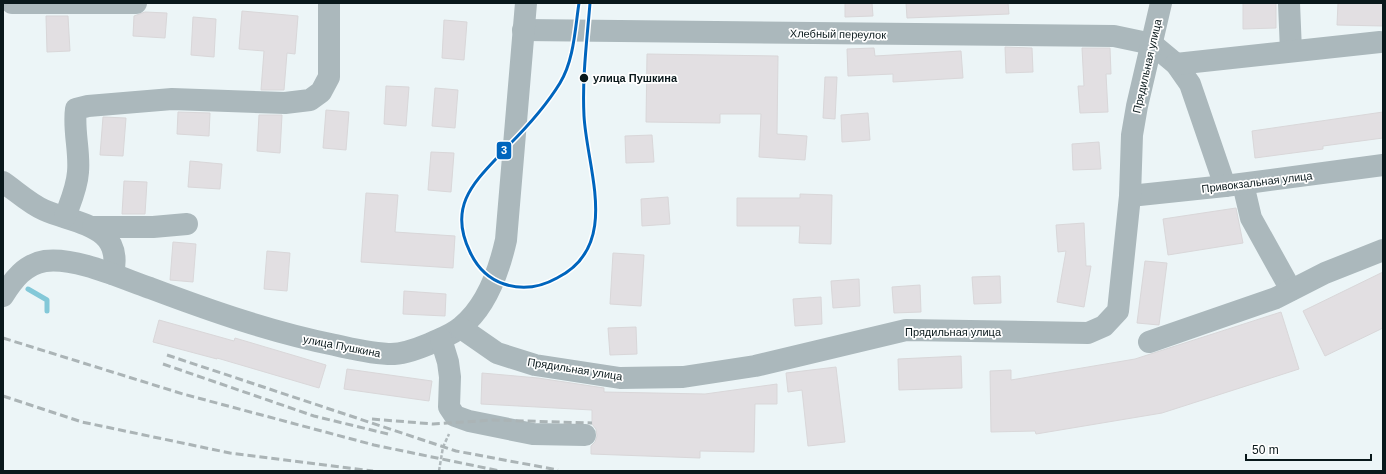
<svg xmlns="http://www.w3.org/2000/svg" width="1386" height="474" font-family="Arial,sans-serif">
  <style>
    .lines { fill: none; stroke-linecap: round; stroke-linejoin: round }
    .stream { stroke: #83c8d8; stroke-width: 5 }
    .building { fill: #e2dfe2; stroke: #d9d7d9 }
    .path { stroke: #b0b9bc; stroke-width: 2.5; stroke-dasharray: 4 2; stroke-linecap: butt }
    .minor { stroke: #abb8bc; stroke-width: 22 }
    .rail { stroke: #abb4b6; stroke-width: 3; stroke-dasharray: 8 4; stroke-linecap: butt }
    .tram-1-casing { stroke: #fff; stroke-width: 6 }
    .tram-1 { stroke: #0065bd; stroke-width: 3 }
    .stop-dot { fill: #09181b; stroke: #fff; stroke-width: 1.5 }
    .labels { text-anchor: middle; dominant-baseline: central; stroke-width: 3.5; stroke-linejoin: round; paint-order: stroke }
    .street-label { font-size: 11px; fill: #09181b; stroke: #fff }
    .stop-label { font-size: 11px; font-weight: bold; fill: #09181b; stroke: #fff; text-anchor: start }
    .line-badge { stroke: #fff; stroke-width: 1.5 }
    .badge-label { font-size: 11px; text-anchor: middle; font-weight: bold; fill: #fff }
  </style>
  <rect width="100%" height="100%" fill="#ecf5f7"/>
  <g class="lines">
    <polyline class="stream" points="28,289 47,300 47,311"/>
  </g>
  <g class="building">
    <polygon points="845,3 872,3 873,16 845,17"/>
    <polygon points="906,3 1008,3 1009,14 907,18"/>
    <polygon points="1243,3 1276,3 1276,28 1243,29"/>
    <polygon points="1338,3 1383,3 1383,26 1337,25"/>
    <polygon points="242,11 298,16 295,54 287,53 284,90 261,90 264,51 239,49"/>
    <polygon points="145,12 167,13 165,38 133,36 134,16"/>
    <polygon points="46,16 68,16 70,51 47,52"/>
    <polygon points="193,17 216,19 214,57 191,55"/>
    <polygon points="444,20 467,22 464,60 442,58"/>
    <polygon points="1005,47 1032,48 1033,72 1006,73"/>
    <polygon points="874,48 875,56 961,51 963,78 893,82 893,74 848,76 847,49"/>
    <polygon points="1082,48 1110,48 1111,74 1106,74 1108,112 1080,113 1078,86 1084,86"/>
    <polygon points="647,54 778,56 777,134 807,136 805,160 759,157 761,114 720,114 720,123 646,122"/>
    <polygon points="825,77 837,77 835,119 823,118"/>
    <polygon points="386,86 409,87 406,126 384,124"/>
    <polygon points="435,88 458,90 455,128 432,126"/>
    <polygon points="326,110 349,112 346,150 323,148"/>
    <polygon points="178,112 210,113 209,136 177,134"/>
    <polygon points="1383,112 1383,138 1323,146 1323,149 1255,158 1252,131"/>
    <polygon points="868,113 870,140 842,142 841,115"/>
    <polygon points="259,115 282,115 280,153 257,151"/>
    <polygon points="103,117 126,118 123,156 100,155"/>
    <polygon points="652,135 654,162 626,163 625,136"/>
    <polygon points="1099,142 1101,169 1073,170 1072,144"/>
    <polygon points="431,152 454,153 451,192 428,190"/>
    <polygon points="190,161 222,164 220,189 188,187"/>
    <polygon points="124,181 147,182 145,214 122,214"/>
    <polygon points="366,193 398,195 395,232 455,236 453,268 361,262"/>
    <polygon points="800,194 832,195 831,244 799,243 800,226 737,226 737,198 800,198"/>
    <polygon points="668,197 670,224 642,226 641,199"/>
    <polygon points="1236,208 1243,243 1168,255 1163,219"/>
    <polygon points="1084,223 1086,266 1091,266 1084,307 1057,302 1066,251 1058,252 1056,225"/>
    <polygon points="173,242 196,244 193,282 170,280"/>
    <polygon points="267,251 290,253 287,291 264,289"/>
    <polygon points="613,253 644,255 641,306 610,304"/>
    <polygon points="1145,261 1167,263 1159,325 1137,323"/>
    <polygon points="1383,272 1383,328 1325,356 1303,311"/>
    <polygon points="1000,276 1001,303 974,304 972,277"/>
    <polygon points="859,279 860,306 833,308 831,281"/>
    <polygon points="920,285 921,312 894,313 892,287"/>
    <polygon points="404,291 446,294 445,316 403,314"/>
    <polygon points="821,297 822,324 795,326 793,299"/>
    <polygon points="1281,312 1299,369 1162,413 1036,434 1035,431 991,432 990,371 1011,370 1011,380 1135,359"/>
    <polygon points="159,320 234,341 235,338 326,365 319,388 217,358 217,359 153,342"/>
    <polygon points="636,327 637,354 610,355 608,328"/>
    <polygon points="961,356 962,388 899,390 898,359"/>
    <polygon points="836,367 845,442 808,446 802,390 788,392 786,373"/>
    <polygon points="347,369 432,381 429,401 344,389"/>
    <polygon points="482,373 538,378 604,388 604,392 705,394 777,384 777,404 755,404 754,452 700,451 700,458 591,454 591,446 595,442 597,436 596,429 592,424 592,410 481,404"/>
  </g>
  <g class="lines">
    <polyline class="path" points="439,471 443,447 449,434"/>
    <g class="minor">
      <polyline points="12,3 136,3"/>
      <polyline points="1289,3 1291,51"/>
      <polyline points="523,30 1114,36 1152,44 1176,64 1190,84 1225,186"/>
      <polyline points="1176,64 1380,42"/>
      <path d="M3 182C16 191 30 204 44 210 76 224 124 225 113 274"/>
      <polyline points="1243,184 1251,218 1291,290"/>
      <polyline points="1130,196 1225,186 1383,165"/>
      <path d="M65 217C70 203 77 188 78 172 80 151 73 130 76 109L88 106 172 99 285 103 310 100 321 92 329 77V3"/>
      <polyline points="93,227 153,227 187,224"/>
      <path d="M3 296C13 280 25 264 45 261 76 257 121 278 150 288 211 311 271 332 335 345 352 349 371 353 388 354 401 355 417 349 429 344 439 339 452 335 461 327 486 307 499 271 506 240L526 3"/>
      <polyline points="461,328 497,353 535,365 620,378 683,377 755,366 906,330 1088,333 1104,326 1118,311 1130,196 1132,135 1137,106 1161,3"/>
      <polyline points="441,339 448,362 450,377 449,407 455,416 469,421 533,434 585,435"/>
      <polyline points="1149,342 1276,298 1325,273 1383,250"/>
    </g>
    <g class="rail">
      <polyline points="3,338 183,394 374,445 500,471"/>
      <polyline points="167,355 456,451 558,470"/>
      <polyline points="163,364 314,416 388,434"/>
      <polyline points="3,396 82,422 230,453 373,471"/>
      <polyline points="372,419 433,424 493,420 592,423"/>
    </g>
    <defs>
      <path id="tram-1" d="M579 3C575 29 574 60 560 83 546 106 527 127 508 146 478 179 446 203 470 252 477 267 489 279 504 284 522 290 541 287 557 278 621 246 587 170 584 116 582 78 587 40 590 3"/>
    </defs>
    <use href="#tram-1" class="tram-1-casing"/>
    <use href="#tram-1" class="tram-1"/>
  </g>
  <circle class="stop-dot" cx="584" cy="78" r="5"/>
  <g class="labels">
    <g class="street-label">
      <text transform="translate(838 34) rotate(1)">Хлебный переулок</text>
      <text transform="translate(1147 66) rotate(-77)">Прядильная улица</text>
      <text transform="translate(1257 182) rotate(-7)">Привокзальная улица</text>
      <text x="953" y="332">Прядильная улица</text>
      <text transform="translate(342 346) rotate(11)">улица Пушкина</text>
      <text transform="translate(575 369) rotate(9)">Прядильная улица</text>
    </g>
    <g class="stop-label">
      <text x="593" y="78">улица Пушкина</text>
    </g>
  </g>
  <rect class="line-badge" x="496" y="141" width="16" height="19" rx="4" fill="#0065bd"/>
  <g class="badge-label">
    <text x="504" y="154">3</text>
  </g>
  <rect width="1386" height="474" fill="none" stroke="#09181b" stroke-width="8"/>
  <path d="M1246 454v6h125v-6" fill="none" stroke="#09181b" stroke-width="2"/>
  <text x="1252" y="454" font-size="12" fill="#09181b" stroke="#ffffff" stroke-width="3" paint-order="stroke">50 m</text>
</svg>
